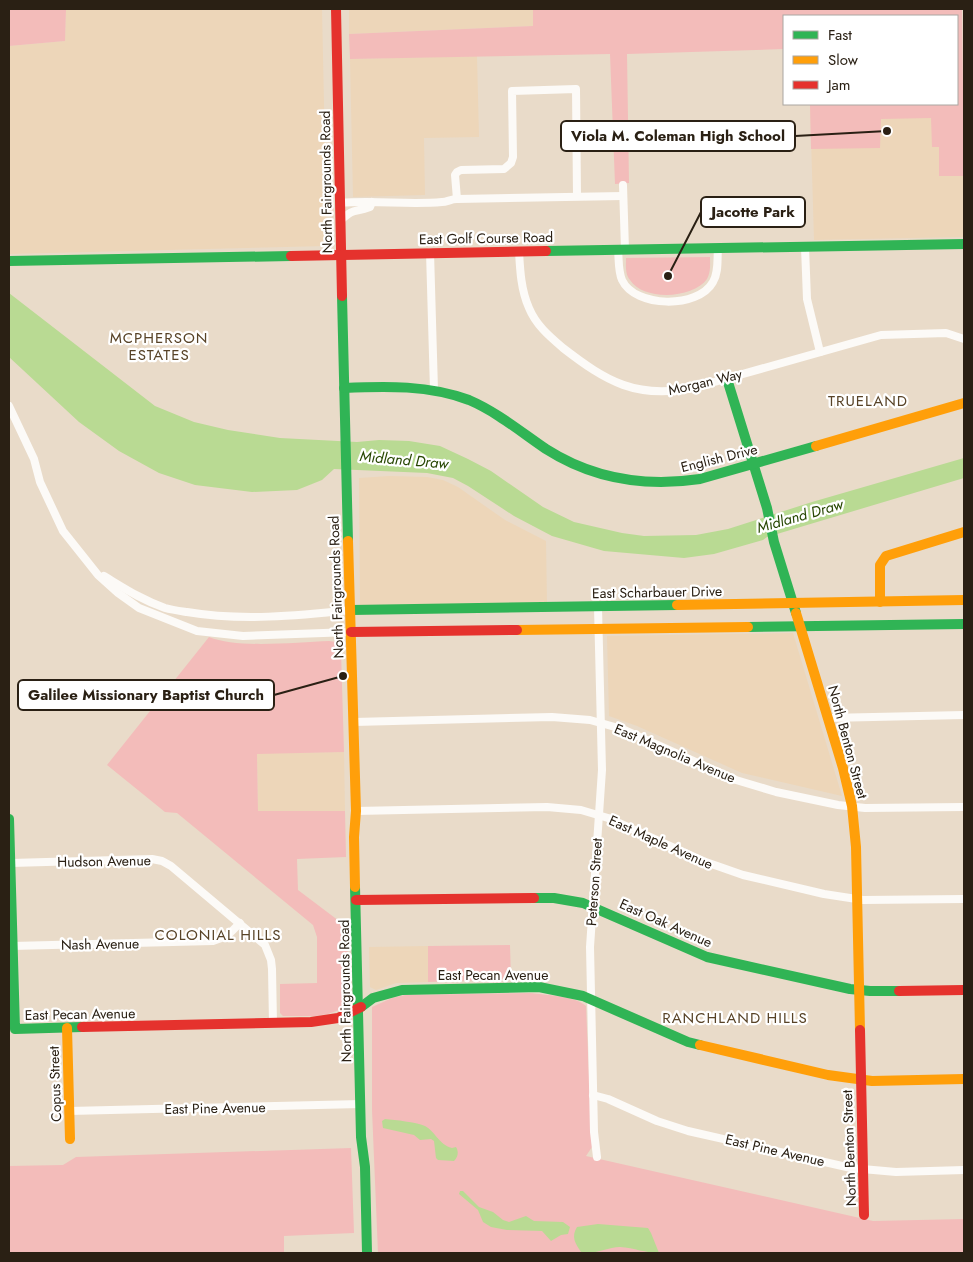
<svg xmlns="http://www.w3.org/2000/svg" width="973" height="1262" font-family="Jost,sans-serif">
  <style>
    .built { fill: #edd6b9 }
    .green { fill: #f3bcba }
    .water { fill: #b9da93 }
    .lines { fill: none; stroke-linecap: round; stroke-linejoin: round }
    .street { stroke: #fcfaf7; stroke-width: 8 }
    .fast { stroke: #30b455; stroke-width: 10 }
    .slow { stroke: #ff9f0a; stroke-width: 10 }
    .jam { stroke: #e5322d; stroke-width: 10 }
    .labels { text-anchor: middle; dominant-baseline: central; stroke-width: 4.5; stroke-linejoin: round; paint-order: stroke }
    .street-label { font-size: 14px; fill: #2a2014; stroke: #fff }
    .neighbourhood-label { font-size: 15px; letter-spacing: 1px; fill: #584327; stroke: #fff }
    .water-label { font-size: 15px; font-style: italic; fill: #264601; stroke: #fff }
    .leader { fill: none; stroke: #2a2014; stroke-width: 2 }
    .callout-dot { fill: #2a2014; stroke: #fff; stroke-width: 2 }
    .callout { fill: #fff; stroke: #2a2014; stroke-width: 2 }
    .callout-label { font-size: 15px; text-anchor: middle; font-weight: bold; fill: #2a2014 }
  </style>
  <rect width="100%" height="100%" fill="#e9dbc9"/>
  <g class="built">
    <polygon points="66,9 322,9 327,246 9,254 9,46 65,41"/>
    <polygon points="349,9 533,9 533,26 349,34"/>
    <polygon points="477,56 479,137 424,138 425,195 353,197 350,59"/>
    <polygon points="810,104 957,104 964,113 964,237 814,240"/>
    <polygon points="389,476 427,477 443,480 458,487 505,520 546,541 547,604 360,605 359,478"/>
    <polygon points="793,633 842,796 742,773 637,726 609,716 607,636"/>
    <polygon points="344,752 345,811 258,811 257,753"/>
    <polygon points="428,946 428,982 396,983 376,990 370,987 369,947"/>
  </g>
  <g class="green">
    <polygon points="9,9 66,9 65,41 9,46"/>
    <polygon points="533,9 962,9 964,176 939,176 939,147 932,147 931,118 881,119 880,148 811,149 810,104 957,104 957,16 784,16 784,49 627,54 629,183 615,184 610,54 350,59 349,34 533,26"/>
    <path d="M710 257C710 264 711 272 707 279 693 299 643 301 630 280 625 274 626 266 626 258Z"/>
    <path d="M209 637C238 649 297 642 329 641L336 642 341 651 344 752 257 754 258 811H345L346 857 297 859 298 890 347 927 349 1003 347 1007 328 1014 316 1016H283L280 1013V984L317 983V937L313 925 177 813 165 812 107 765Z"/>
    <polygon points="510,945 511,979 428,982 428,946"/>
    <path d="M530 993C545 995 576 996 586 1006L592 1147 586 1156 873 1221 964 1219V1253H378L372 1110V1007L392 998 405 995Z"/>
    <polygon points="351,1148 354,1233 284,1236 284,1253 9,1253 9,1166 63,1165 76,1157"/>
  </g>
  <g class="water">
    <polygon points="9,293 155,406 194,422 228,430 280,438 357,442 379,440 409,441 440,446 468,459 491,471 543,507 574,522 622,533 644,536 696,535 728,529 812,502 964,458 964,478 767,537 763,540 714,554 684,558 604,551 552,536 514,516 468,486 453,478 427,473 334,469 322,480 297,490 252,492 195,485 159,473 119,451 79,422 9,357"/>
    <path d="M385 1119C396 1120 415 1122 425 1126 436 1132 438 1144 452 1148L456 1147C459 1152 458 1157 454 1161L438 1160 436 1158 434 1141 431 1139 420 1140 414 1135 383 1128 382 1121Z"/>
    <polygon points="460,1191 463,1191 479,1207 493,1212 503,1220 509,1222 526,1216 534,1221 563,1222 570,1227 568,1234 561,1235 551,1241 542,1231 507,1230 491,1227 483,1222 478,1210 459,1194"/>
    <path d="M598 1224 648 1228 651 1233 659 1253C646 1253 634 1248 620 1247 607 1247 593 1256 581 1252 575 1243 571 1237 577 1227Z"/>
  </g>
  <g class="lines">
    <g class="street">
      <polyline points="623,185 625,250"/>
      <polyline points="457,199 455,175 457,172 461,170 504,169 511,163 513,157 512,91 576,89 577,196"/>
      <path d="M340 203C374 200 408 205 442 202 447 202 451 199 457 199L623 196"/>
      <path d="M340 221C355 207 354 213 370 207L372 202"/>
      <polyline points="805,247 807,299 820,352"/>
      <path d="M618 250C619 259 618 271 622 280 635 308 698 309 713 282 719 272 717 259 718 248"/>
      <path d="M519 251C520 270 521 290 529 308 536 325 549 336 563 348 607 382 636 399 693 388L881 335 946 333 964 339"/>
      <polyline points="430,252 434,390"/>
      <polyline points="9,406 34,459 40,482 63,531 98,575 118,593 139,608 197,631 243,636 351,632"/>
      <path d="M104 576C124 588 142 600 165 608 172 610 180 611 187 612 240 621 297 616 351 610"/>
      <polyline points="828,718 964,715"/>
      <polyline points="354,722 552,717 590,720 622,729 736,780 776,792 838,805 865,808 964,807"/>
      <polyline points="356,811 547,807 581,810 608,818 703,861 743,875 824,894 863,900 964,899"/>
      <polyline points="11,863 152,859 162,861 171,866 265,945 271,960 272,969 273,1023"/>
      <polyline points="12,946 213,941 227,936 240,923"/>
      <polyline points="593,1095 608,1099 657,1121 688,1131 851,1168 896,1172 964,1170"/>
      <polyline points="69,1111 361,1104"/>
      <polyline points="597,1157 594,1132 590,947 602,770 598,607"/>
    </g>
    <g class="fast">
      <polyline points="546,251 964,244"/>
      <polyline points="9,261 291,256"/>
      <polyline points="342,296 348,541"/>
      <polyline points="727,379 767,508 774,542 796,613"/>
      <path d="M344 388C386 386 429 385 469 400 497 412 521 432 546 449 593 479 646 487 700 479L816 446"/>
      <polyline points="351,610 677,605"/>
      <polyline points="748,627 964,624"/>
      <polyline points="9,819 15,1029 82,1027"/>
      <polyline points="355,887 361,1137 365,1167 367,1253"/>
      <polyline points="534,898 554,898 583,903 707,957 850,989 870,991 899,991"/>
      <polyline points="361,1007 373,998 402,990 539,987 583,996 688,1042 700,1045"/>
    </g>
    <g class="slow">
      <polyline points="816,446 964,403"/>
      <polyline points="348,541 356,811 354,837 355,887"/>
      <polyline points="880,602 880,565 886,556 964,532"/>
      <polyline points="677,605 964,600"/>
      <polyline points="796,613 843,768 852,806 856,847 860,1030"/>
      <polyline points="517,630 748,627"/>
      <polyline points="67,1028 70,1139"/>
      <polyline points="700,1045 828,1075 872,1081 964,1079"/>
    </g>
    <g class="jam">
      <polyline points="336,9 342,296"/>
      <polyline points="291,256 546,251"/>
      <polyline points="351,632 517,630"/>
      <polyline points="356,900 534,898"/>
      <polyline points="899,991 964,990"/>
      <polyline points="82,1027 311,1022 338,1018 361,1007"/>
      <polyline points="860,1030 864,1215"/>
    </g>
  </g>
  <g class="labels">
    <g class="street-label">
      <text transform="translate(326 182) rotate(-91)">North Fairgrounds Road</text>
      <text transform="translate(486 238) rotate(-1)">East Golf Course Road</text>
      <text transform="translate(705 382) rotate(-13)">Morgan Way</text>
      <text transform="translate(719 458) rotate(-14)">English Drive</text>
      <text transform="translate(336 587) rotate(-92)">North Fairgrounds Road</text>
      <text transform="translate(657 592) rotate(-1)">East Scharbauer Drive</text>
      <text transform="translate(848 742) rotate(75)">North Benton Street</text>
      <text transform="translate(675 753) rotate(23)">East Magnolia Avenue</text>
      <text transform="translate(661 842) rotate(24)">East Maple Avenue</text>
      <text transform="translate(104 861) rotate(-1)">Hudson Avenue</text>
      <text transform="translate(594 882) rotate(-86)">Peterson Street</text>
      <text transform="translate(666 923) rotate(24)">East Oak Avenue</text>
      <text transform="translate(100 944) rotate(-1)">Nash Avenue</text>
      <text x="493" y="975">East Pecan Avenue</text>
      <text transform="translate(345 991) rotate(-91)">North Fairgrounds Road</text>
      <text transform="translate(80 1014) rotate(-1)">East Pecan Avenue</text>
      <text transform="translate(55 1084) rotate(-92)">Copus Street</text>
      <text transform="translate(215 1108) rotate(-1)">East Pine Avenue</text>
      <text transform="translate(849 1148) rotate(-92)">North Benton Street</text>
      <text transform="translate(775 1150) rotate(13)">East Pine Avenue</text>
    </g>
    <g class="neighbourhood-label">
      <text x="159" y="338">MCPHERSON<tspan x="159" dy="17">ESTATES</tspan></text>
      <text x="868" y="401">TRUELAND</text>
      <text x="218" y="935">COLONIAL HILLS</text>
      <text x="735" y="1018">RANCHLAND HILLS</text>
    </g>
    <g class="water-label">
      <text transform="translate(404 460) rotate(5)">Midland Draw</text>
      <text transform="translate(800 516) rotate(-16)">Midland Draw</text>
    </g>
  </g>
  <path class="leader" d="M887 131L795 136M668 276L701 212M343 676L274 695"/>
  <g class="callout-dot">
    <circle cx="887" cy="131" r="5"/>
    <circle cx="668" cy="276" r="5"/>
    <circle cx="343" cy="676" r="5"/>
  </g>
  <g class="callout">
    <rect x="561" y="121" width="234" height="30" rx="5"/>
    <rect x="701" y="197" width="104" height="30" rx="5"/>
    <rect x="18" y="680" width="256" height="30" rx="5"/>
  </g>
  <g class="callout-label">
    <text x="678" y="141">Viola M. Coleman High School</text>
    <text x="753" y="217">Jacotte Park</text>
    <text x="146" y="700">Galilee Missionary Baptist Church</text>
  </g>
  <rect width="973" height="1262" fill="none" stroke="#2a2014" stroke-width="20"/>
  <rect x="783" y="15" width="175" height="90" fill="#ffffff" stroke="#aaa6a1"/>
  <rect x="793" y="31" width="25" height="8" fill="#30b455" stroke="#aaa6a1"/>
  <text x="828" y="40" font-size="15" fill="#2a2014">Fast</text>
  <rect x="793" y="56" width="25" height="8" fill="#ff9f0a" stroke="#aaa6a1"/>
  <text x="828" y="65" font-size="15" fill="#2a2014">Slow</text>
  <rect x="793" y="81" width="25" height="8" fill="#e5322d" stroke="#aaa6a1"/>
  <text x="828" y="90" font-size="15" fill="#2a2014">Jam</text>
</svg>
